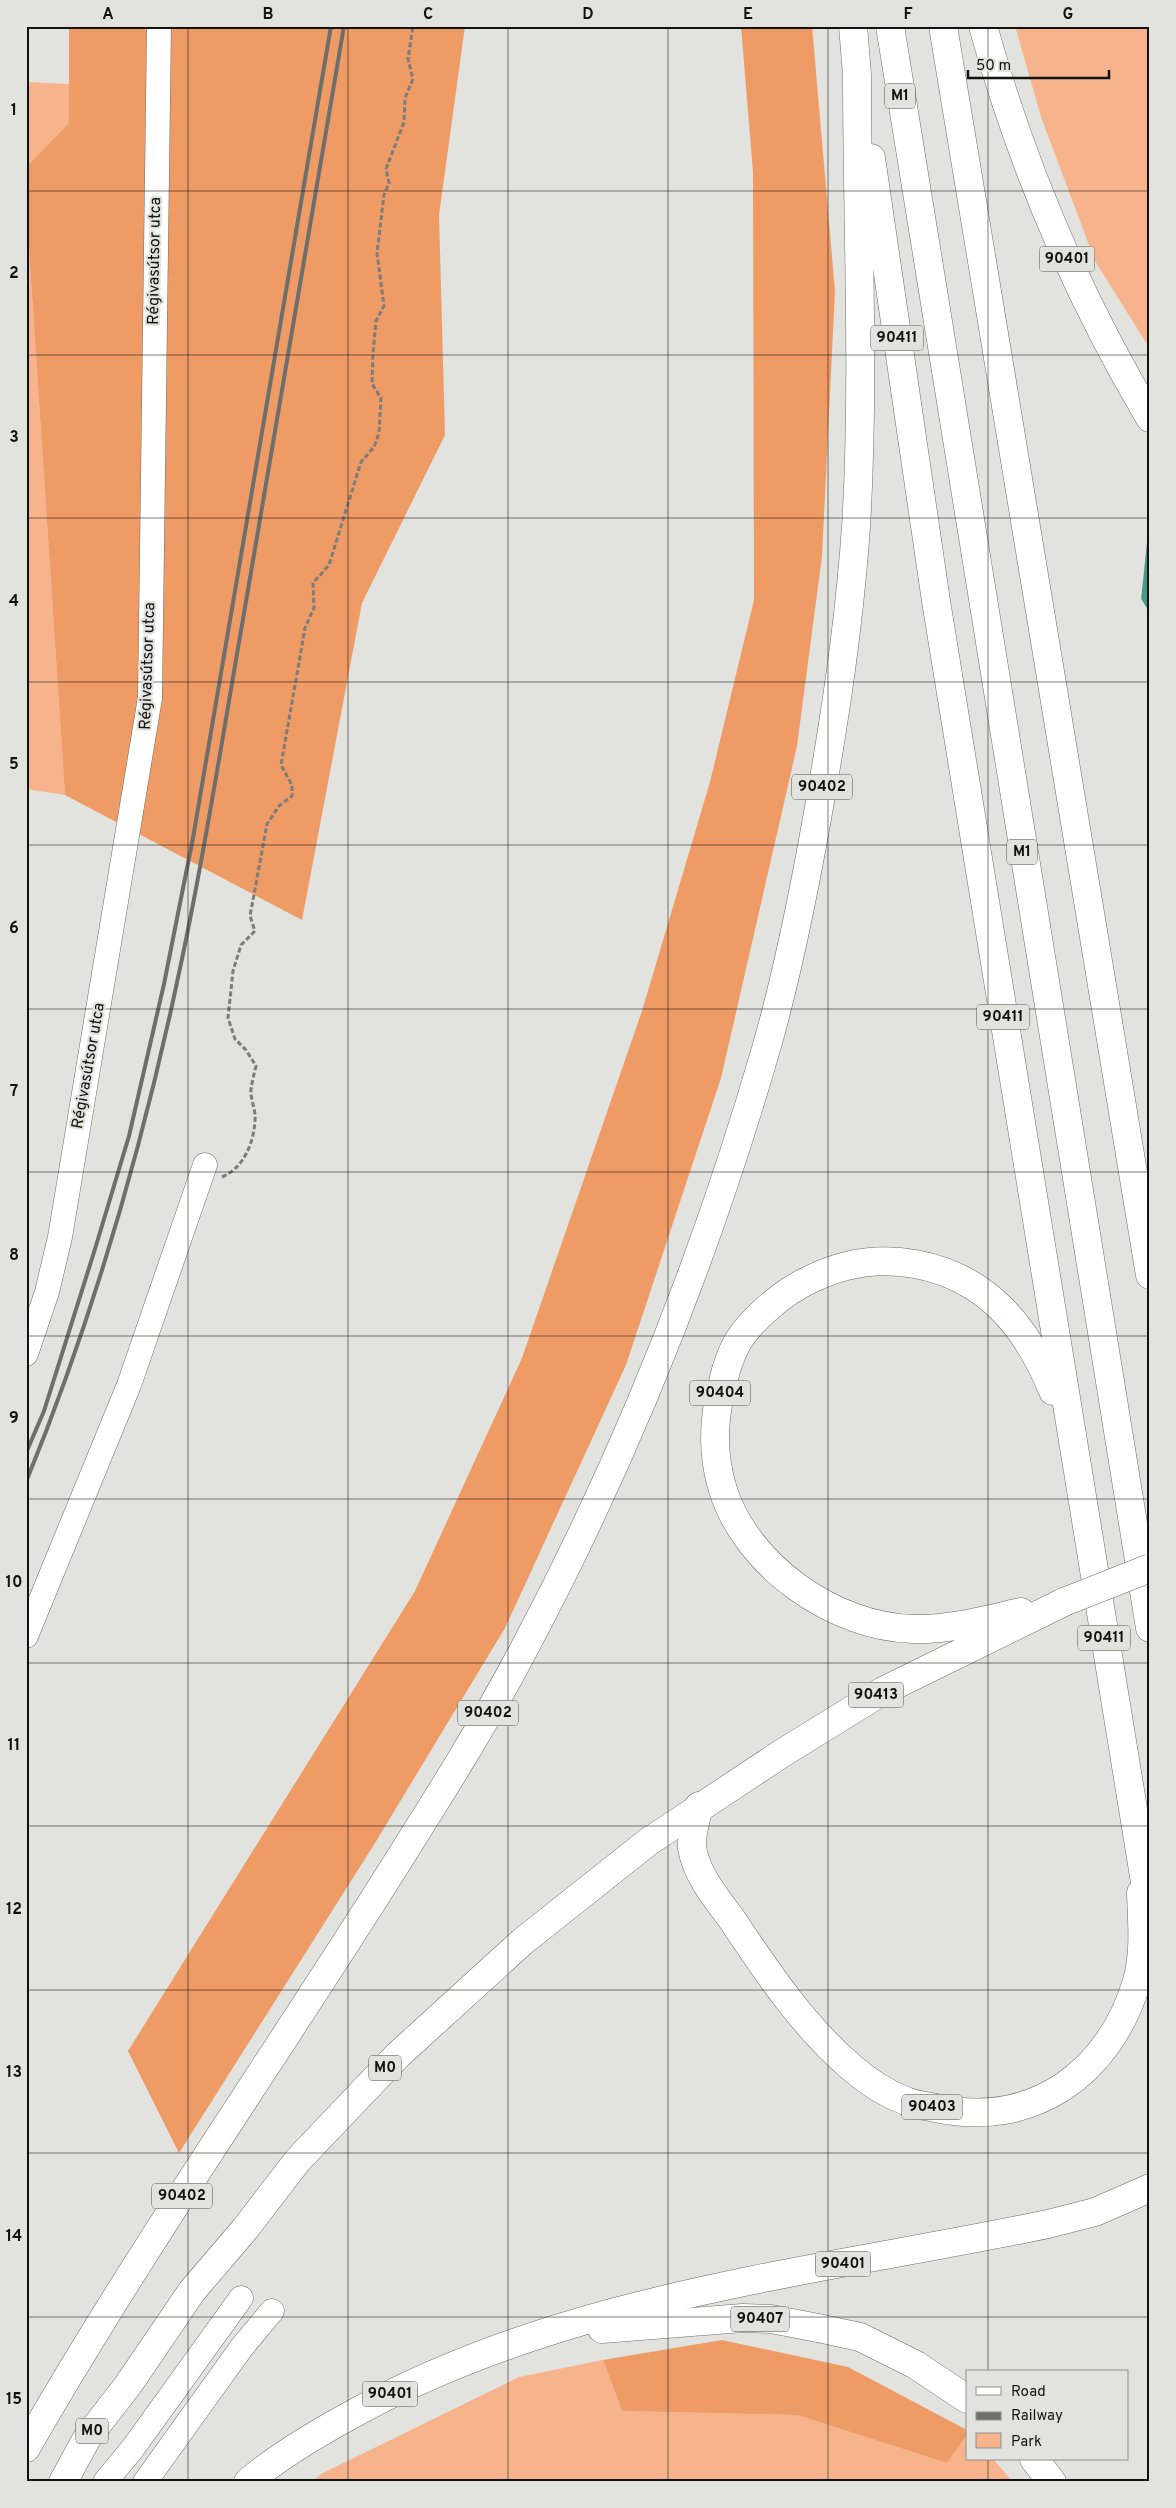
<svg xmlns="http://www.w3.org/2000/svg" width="1176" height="2508" font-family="Overpass,sans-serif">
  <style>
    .green { fill: #f7b48c }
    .forest { fill: #ef9b66 }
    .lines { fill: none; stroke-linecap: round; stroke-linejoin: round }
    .stream { stroke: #429c87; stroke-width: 5.5 }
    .minor-casing { stroke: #6b6c68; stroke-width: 25 }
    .highway-casing { stroke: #6b6c68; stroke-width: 29 }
    .path { stroke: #7c7c7a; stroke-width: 3; stroke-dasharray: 5 2.5; stroke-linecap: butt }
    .minor { stroke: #fff; stroke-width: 24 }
    .highway { stroke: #fff; stroke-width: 28 }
    .rail { stroke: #6e6e6c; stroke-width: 4 }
    .highway-bridge-casing { stroke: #6b6c68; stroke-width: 29; stroke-linecap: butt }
    .highway-bridge { stroke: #fff; stroke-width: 28 }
    .grid { fill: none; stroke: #121211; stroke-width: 1; stroke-opacity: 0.55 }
    .labels { text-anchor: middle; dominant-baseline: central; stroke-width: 4.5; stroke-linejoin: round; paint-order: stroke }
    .shield { fill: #e2e2de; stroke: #50504e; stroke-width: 1 }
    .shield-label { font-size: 15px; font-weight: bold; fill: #121211 }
    .street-label { font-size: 16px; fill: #121211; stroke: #e2e2de }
    .neatline { fill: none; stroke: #121211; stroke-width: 2 }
    .grid-label { font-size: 16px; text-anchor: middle; font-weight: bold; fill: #121211 }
  </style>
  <rect width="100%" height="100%" fill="#e2e2de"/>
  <g class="green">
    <polygon points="1015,26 1150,26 1150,349 1095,261 1041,117"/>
    <polygon points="26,82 69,84 69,123 26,167"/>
    <polygon points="26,204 65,795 26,789"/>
    <polygon points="603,2360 622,2411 797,2415 947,2463 967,2435 967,2459 993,2459 1013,2482 311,2482 321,2474 519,2377"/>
  </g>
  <g class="forest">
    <polygon points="69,26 465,26 439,215 445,435 362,603 302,920 65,795 26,204 26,167 69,123"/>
    <polygon points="741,26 812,26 835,291 822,556 797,746 721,1078 626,1365 505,1628 375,1843 179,2153 128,2051 415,1591 522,1358 642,1011 710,782 754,600 753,172"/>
    <polygon points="722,2340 848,2367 967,2430 967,2435 947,2463 797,2415 622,2411 603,2360"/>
  </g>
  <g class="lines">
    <polyline class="stream" points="1150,540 1144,598 1150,608"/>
    <defs>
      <g id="minor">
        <polyline points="26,1354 47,1292 60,1237 150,698 159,26"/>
        <polyline points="26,1636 129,1385 205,1165"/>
        <polyline points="105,2482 133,2448 241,2298"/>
        <polyline points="145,2482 242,2347 272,2311"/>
      </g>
      <g id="highway">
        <polyline points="890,26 1150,1628"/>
        <polyline points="943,26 1150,1275"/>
        <path d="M983 26C1021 164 1077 295 1150 418"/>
        <polyline points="871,158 936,601 1150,1913"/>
        <path d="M1021 1612C985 1620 949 1630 913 1629 834 1627 747 1566 723 1490 712 1455 713 1418 723 1382 726 1369 731 1354 737 1343 751 1319 784 1292 809 1280 843 1263 878 1257 915 1264 987 1277 1027 1327 1053 1391"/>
        <path d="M699 1806C696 1819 691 1834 692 1848 697 1876 717 1899 733 1921 767 1972 804 2027 851 2067 867 2081 887 2094 906 2101 915 2105 927 2106 936 2108 1033 2129 1110 2073 1137 1981 1145 1952 1142 1922 1141 1893"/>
        <polyline points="602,2329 743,2318 771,2319 818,2328 860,2337 916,2365 967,2399"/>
        <path d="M26 2448C138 2253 266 2070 386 1880 434 1804 483 1727 525 1647 626 1457 706 1256 766 1049 791 962 808 872 823 784 838 699 850 613 856 527 865 377 857 226 857 75L853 26"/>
        <polyline points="1034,2459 1052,2482"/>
        <polyline points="63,2482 87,2438 128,2385 192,2291 245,2229 298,2160 398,2055 522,1942 648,1842 784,1752 883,1691 1064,1602"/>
        <path d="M248 2482C279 2456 316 2434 351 2415 565 2296 813 2273 1048 2224L1095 2212 1150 2188"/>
      </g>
    </defs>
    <use href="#minor" class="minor-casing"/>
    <use href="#highway" class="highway-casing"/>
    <path class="path" d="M222 1177C244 1168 254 1142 255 1120 256 1109 250 1099 251 1089 252 1082 254 1074 256 1066L246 1050 235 1039 228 1018 233 971 241 945 255 931 250 916 267 824 279 806 292 796V785L281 765 305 628 314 608 313 583 329 565 361 462 374 447 379 433 381 398 372 384 373 353 376 321 384 306 377 253 384 195 389 183 386 169 404 122 405 98 413 79 408 59 413 26"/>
    <use href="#minor" class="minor"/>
    <use href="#highway" class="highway"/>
    <g class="rail">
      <polyline points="26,1453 44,1411 95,1249 129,1136 164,984 193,838 331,26"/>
      <path d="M26 1482C91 1323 140 1155 176 987 202 868 221 746 242 625 276 426 310 226 344 26"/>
    </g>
    <defs>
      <polyline id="highway-bridge" points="1064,1602 1150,1568"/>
    </defs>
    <use href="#highway-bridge" class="highway-bridge-casing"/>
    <use href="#highway-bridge" class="highway-bridge"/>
  </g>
  <path class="grid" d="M188 26V2482M348 26V2482M508 26V2482M668 26V2482M828 26V2482M988 26V2372M26 191H1150M26 355H1150M26 518H1150M26 682H1150M26 845H1150M26 1009H1150M26 1172H1150M26 1336H1150M26 1499H1150M26 1663H1150M26 1826H1150M26 1990H1150M26 2153H1150M26 2317H1150M988 2459V2482"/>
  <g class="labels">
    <g class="shield">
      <rect x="885" y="83.5" width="30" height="25" rx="4"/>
      <rect x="1039.5" y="246.5" width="55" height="25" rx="4"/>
      <rect x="871" y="325.5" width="52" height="25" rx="4"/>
      <rect x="792" y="774.5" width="60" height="25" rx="4"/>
      <rect x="1007" y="839.5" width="30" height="25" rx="4"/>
      <rect x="977" y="1004.5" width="52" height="25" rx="4"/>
      <rect x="690" y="1380.5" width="60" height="25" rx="4"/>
      <rect x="1078" y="1625.5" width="52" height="25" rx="4"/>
      <rect x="848.5" y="1682.5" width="55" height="25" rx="4"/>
      <rect x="458" y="1700.5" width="60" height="25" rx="4"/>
      <rect x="369" y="2055.5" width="32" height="25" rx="4"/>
      <rect x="902" y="2094.5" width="60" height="25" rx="4"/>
      <rect x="152" y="2183.5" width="60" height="25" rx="4"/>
      <rect x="815.5" y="2251.5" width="55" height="25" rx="4"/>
      <rect x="731" y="2306.5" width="58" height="25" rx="4"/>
      <rect x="362.5" y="2381.5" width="55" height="25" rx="4"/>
      <rect x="76" y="2418.5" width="32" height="25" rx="4"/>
    </g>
    <g class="shield-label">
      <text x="900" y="96">M1</text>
      <text x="1067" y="259">90401</text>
      <text x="897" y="338">90411</text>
      <text x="822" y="787">90402</text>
      <text x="1022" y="852">M1</text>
      <text x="1003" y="1017">90411</text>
      <text x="720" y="1393">90404</text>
      <text x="1104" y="1638">90411</text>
      <text x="876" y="1695">90413</text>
      <text x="488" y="1713">90402</text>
      <text x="385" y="2068">M0</text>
      <text x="932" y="2107">90403</text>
      <text x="182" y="2196">90402</text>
      <text x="843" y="2264">90401</text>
      <text x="760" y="2319">90407</text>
      <text x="390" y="2394">90401</text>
      <text x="92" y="2431">M0</text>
    </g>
    <g class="street-label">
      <text transform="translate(155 261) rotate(-89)">Régivasútsor utca</text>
      <text transform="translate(148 666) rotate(-88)">Régivasútsor utca</text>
      <text transform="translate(89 1066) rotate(-80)">Régivasútsor utca</text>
    </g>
  </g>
  <rect width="1176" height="2508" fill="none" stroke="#e2e2de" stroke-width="55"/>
  <rect x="966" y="2370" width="162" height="90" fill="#e2e2de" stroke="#8f8f8c"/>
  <rect x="976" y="2387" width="25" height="8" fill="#ffffff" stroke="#8f8f8c"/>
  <text x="1011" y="2396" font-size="15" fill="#121211">Road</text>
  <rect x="976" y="2412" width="25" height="8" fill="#6e6e6c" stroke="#8f8f8c"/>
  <text x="1011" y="2420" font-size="15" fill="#121211">Railway</text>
  <rect x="976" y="2433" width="25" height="15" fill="#f7b48c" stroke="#8f8f8c"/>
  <text x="1011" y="2446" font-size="15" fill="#121211">Park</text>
  <path d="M968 70v8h141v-8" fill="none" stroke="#121211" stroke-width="2.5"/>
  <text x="976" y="70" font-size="15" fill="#121211" stroke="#e2e2de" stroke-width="4" paint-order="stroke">50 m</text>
  <rect x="28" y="28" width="1120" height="2452" class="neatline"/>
  <g class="grid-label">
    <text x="108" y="19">A</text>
    <text x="268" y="19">B</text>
    <text x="428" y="19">C</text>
    <text x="588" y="19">D</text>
    <text x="748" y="19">E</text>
    <text x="908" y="19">F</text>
    <text x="1068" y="19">G</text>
    <text x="14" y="115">1</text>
    <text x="14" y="278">2</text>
    <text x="14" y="442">3</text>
    <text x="14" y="606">4</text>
    <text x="14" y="769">5</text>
    <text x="14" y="933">6</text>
    <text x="14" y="1096">7</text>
    <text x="14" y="1260">8</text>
    <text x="14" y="1423">9</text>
    <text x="14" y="1587">10</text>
    <text x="14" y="1750">11</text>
    <text x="14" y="1914">12</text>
    <text x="14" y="2077">13</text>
    <text x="14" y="2241">14</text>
    <text x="14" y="2404">15</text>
  </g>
</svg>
